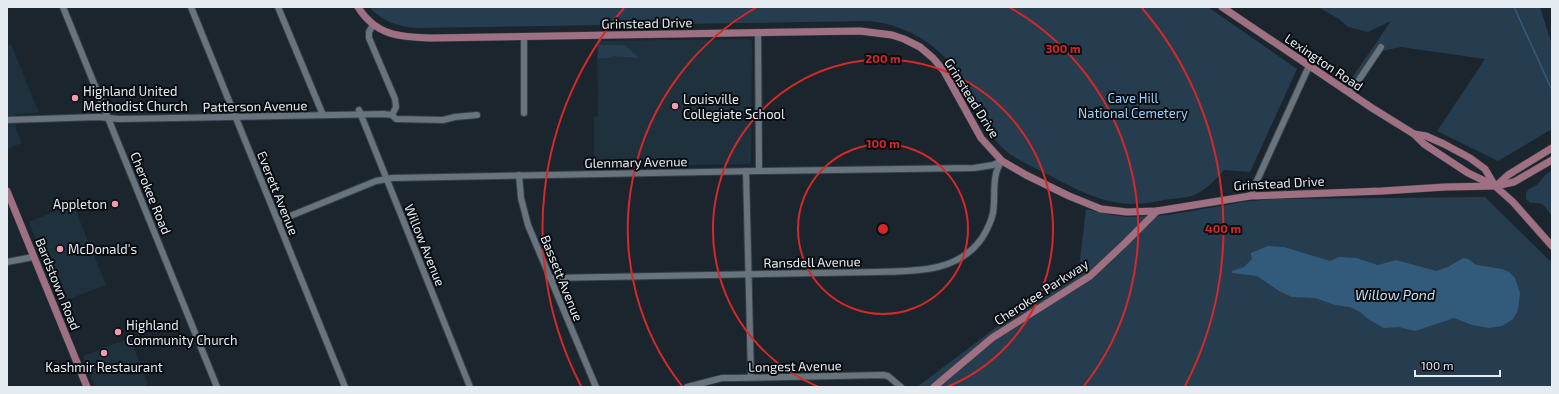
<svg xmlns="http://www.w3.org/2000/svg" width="1559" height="394" font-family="'Exo 2',sans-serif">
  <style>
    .built { fill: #20313e }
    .green { fill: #263d4f }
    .water { fill: #325b7b }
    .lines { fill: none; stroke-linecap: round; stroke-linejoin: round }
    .stream { stroke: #325b7b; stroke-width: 1.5 }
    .minor-casing { stroke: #363f46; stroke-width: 8 }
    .major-casing { stroke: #363f46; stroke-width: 8 }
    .minor { stroke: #67747e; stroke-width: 6 }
    .major { stroke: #9e7081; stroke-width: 7 }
    .ring { fill: none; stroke: #d62828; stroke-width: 2 }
    .poi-dot { fill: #f29aaf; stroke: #090d11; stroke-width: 1.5 }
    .labels { text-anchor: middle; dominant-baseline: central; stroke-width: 4; stroke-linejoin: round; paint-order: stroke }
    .street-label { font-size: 13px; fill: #e4ebf1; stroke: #090d11 }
    .poi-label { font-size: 13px; fill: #e4ebf1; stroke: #090d11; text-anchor: start }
    .park-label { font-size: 13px; fill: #9dd0fa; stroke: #090d11 }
    .water-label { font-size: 14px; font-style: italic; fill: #c5def3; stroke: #090d11 }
    .centre { fill: #d62828; stroke: #090d11; stroke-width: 2 }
    .ring-label { font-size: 12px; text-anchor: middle; font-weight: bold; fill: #d62828; stroke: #090d11; stroke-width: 4; stroke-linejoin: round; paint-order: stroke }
  </style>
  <rect width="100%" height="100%" fill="#1a252e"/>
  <g class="built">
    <polygon points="748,39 751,40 752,42 751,164 594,167 594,117 598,116 597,41"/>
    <polygon points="11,44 39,113 15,114 16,129 22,143 7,149 7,45"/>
    <polygon points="73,204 106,285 61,302 29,222"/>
    <polygon points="130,338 148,384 142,387 95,387 83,356"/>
  </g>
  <g class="green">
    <path d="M369 7H1208L1297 69 1250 172 1224 170C1216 179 1206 190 1194 195 1188 198 1178 198 1170 199 1153 202 1137 206 1119 203 1092 199 1066 184 1041 171 1029 165 1015 159 1005 150 984 131 974 105 962 81 943 46 908 25 869 21L417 28C398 27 382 21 369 7Z"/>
    <polygon points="1318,7 1540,7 1552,45 1552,129 1498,161 1437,131 1485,59 1401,47 1382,51 1357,88 1349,82 1391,21 1368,32 1348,27 1339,19"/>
    <polygon points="598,45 625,45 639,58 613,56 608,58 598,58"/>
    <path d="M1552 170V216C1544 206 1544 202 1530 203L1526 199V193L1529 189 1537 185 1545 175Z"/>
    <polygon points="1485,197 1552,263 1552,387 917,387 1002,323 1078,276 1086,209 1111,215 1129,217 1169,215 1243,202 1273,199"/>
  </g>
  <polygon class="water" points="1268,246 1284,247 1330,261 1339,257 1356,258 1378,265 1396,260 1436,271 1448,267 1463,258 1468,259 1476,265 1502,269 1509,272 1515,278 1520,293 1518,310 1513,319 1502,326 1490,328 1472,325 1454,318 1415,331 1399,327 1384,328 1368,319 1360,312 1350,307 1335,305 1315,298 1292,297 1279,291 1257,276 1232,273 1232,271 1244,267 1252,259 1251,253"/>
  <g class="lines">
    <polyline class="stream" points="1514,7 1552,90"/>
    <defs>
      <g id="minor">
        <polyline points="63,7 217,387"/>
        <polyline points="191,7 345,387"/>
        <polyline points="278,7 323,115"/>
        <polyline points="373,25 369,32 369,38 395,99 396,107 392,115"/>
        <polyline points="758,33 759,171"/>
        <polyline points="1350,93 1381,47"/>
        <polyline points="359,110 470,387"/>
        <polyline points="524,113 524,37"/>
        <polyline points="7,120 98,117 119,119 384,114 392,115 396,119 443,120 455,117 477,115"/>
        <polyline points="746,171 751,377"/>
        <polyline points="519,175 521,198 528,225 596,387"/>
        <polyline points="1250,196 1309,66"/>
        <polyline points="278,221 376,181 392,178 759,171 974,168 993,165 1002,161"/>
        <polyline points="7,262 33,257"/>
        <path d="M550 278 876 272C914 271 958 273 982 238 987 230 991 222 993 213 996 196 991 177 1001 162"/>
        <polyline points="687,387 722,378 734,378 883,375 888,376 901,387"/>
      </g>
      <g id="major">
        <path d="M358 7C376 36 400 37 431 38L860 31 892 35 904 39 920 47 933 58 944 71 981 138 1002 161 1026 175 1069 196 1101 209 1127 212 1157 211 1250 196 1382 191 1445 187 1495 186 1514 182 1552 160"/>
        <polyline points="1222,7 1372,108 1414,134 1424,144 1468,173 1493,185"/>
        <polyline points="1414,134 1426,136 1444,144 1470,158 1485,169 1495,186 1513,202 1552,246"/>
        <polyline points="1496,186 1508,175 1552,148"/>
        <polyline points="7,191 87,387"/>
        <polyline points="934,387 992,338 1090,276 1124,244 1157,211"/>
      </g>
    </defs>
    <use href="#minor" class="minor-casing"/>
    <use href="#major" class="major-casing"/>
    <use href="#minor" class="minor"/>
    <use href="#major" class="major"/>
  </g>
  <g class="ring">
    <circle cx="883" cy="229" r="85"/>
    <path d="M819 387A170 170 0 1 1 947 387"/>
    <path d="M682 386A255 255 0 0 1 757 7M1009 7A255 255 0 0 1 1084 386"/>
    <path d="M581 386A340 340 0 0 1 624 8M1142 8A340 340 0 0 1 1185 386"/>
  </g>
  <g class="poi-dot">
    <circle cx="75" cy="98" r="4"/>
    <circle cx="675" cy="106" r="4"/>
    <circle cx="115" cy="204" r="4"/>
    <circle cx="60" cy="249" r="4"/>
    <circle cx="118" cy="332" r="4"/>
    <circle cx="104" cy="353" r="4"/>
  </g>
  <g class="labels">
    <g class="street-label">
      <text transform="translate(647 23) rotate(-1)">Grinstead Drive</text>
      <text transform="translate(1324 62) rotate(34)">Lexington Road</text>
      <text transform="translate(972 98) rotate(58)">Grinstead Drive</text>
      <text transform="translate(255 106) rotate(-1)">Patterson Avenue</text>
      <text transform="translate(636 162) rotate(-1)">Glenmary Avenue</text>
      <text transform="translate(1279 183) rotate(-3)">Grinstead Drive</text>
      <text transform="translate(151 193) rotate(68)">Cherokee Road</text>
      <text transform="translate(278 193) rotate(68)">Everett Avenue</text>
      <text transform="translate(425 245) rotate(68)">Willow Avenue</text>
      <text transform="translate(812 262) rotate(-1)">Ransdell Avenue</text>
      <text transform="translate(562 278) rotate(68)">Bassett Avenue</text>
      <text transform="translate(58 284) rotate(68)">Bardstown Road</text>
      <text transform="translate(1041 292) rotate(-33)">Cherokee Parkway</text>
      <text transform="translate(795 366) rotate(-1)">Longest Avenue</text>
    </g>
    <g class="poi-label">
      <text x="83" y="91">Highland United<tspan x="83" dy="15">Methodist Church</tspan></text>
      <text x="683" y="99">Louisville<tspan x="683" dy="15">Collegiate School</tspan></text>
      <text x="107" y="204" text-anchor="end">Appleton</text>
      <text x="68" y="249">McDonald's</text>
      <text x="126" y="325">Highland<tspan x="126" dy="15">Community Church</tspan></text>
      <text x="104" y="367" text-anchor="middle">Kashmir Restaurant</text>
    </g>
    <g class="park-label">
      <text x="1133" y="98">Cave Hill<tspan x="1133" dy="15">National Cemetery</tspan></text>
    </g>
    <g class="water-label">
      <text x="1395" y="294">Willow Pond</text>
    </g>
  </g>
  <circle cx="883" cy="229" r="6" class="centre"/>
  <g class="ring-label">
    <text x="1063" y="53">300 m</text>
    <text x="883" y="63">200 m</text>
    <text x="883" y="148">100 m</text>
    <text x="1223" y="233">400 m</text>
  </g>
  <rect width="1559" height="394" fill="none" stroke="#e4ebf1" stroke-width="16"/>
  <path d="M1415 370v6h85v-6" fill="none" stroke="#e4ebf1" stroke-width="2"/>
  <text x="1421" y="370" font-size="12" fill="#e4ebf1" stroke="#090d11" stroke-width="3" paint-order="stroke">100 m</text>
</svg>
